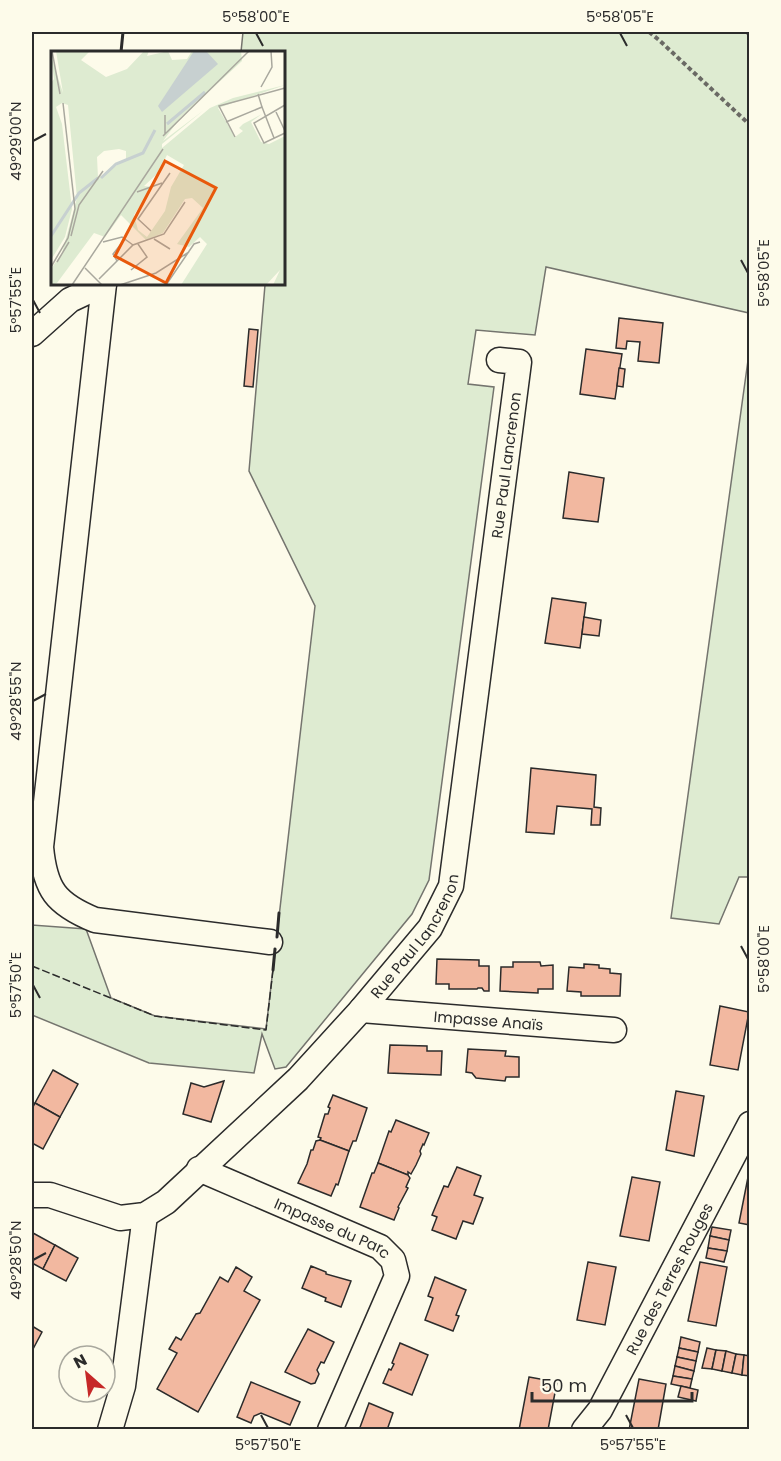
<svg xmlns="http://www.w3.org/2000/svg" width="781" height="1461" font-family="Poppins,sans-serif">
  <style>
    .green { fill: #deebd1; stroke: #74746e; stroke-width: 1.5 }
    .building { fill: #f2b8a0; stroke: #2b2b2b; stroke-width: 1.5 }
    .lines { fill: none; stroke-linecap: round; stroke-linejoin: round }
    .minor-casing { stroke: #2b2b2b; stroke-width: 27 }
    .path { stroke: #6a6964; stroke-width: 4; stroke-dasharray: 4.5 3; stroke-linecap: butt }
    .minor { stroke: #fdfbea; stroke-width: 24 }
    .fence { stroke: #2b2b2b; stroke-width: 1.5; stroke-dasharray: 8 3; stroke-linecap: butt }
    .wall { stroke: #2b2b2b; stroke-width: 3 }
    .ticks { fill: none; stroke: #2b2b2b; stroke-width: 2 }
    .labels { text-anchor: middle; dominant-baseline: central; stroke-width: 4.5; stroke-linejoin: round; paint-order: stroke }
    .street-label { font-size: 15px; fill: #2b2b2b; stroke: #fdfbea }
    .inset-river { fill: none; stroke: #c7d0d0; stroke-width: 3 }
    .inset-road { fill: none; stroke: #a9a89e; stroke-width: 1.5 }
    .view { fill: #e8590c; fill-opacity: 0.15; stroke: #e8590c; stroke-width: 3 }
    .inset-edge { fill: none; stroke: #2b2b2b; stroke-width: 3 }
    .neatline { fill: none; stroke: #2b2b2b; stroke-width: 2 }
    .ticks-label { font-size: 15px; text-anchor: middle; fill: #2b2b2b }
  </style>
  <rect width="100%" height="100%" fill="#fdfbea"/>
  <g class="green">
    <polygon points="243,32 749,32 749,313 546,267 535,335 476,330 468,384 494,387 429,880 412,914 286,1067 275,1069 262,1034 254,1073 149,1063 32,1015 32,925 86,929 111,998 155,1016 266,1029 315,606 249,471 265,285 259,284 284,284 284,52 241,52"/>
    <polygon points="749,353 749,877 739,877 719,924 671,918"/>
  </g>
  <g class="building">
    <polygon points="619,318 663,323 659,363 638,361 640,342 627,341 626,349 616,348"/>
    <polygon points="249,329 258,330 253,387 244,386"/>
    <polygon points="586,349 622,354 615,399 580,394"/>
    <polygon points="619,368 625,369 623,387 617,386"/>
    <polygon points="569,472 604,478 598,522 563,518"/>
    <polygon points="552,598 586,603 580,648 545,643"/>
    <polygon points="584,617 601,620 599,636 582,634"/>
    <polygon points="531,768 596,775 594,807 601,808 600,825 591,825 592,809 557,806 554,834 526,832"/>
    <polygon points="437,959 479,960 479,966 489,966 489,991 484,991 482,988 478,988 477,989 449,989 449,984 436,984"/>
    <polygon points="513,962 540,962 541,966 553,965 553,989 538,989 538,993 500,991 501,967 513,967"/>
    <polygon points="584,964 599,965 599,968 610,969 610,973 621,974 620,996 581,996 581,992 567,991 569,967 584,968"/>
    <polygon points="720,1006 749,1012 738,1070 710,1065"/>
    <polygon points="390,1045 427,1046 427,1051 442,1051 441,1075 388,1073"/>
    <polygon points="468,1049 506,1051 505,1056 519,1057 519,1077 506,1077 505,1081 476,1078 472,1073 466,1072"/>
    <polygon points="53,1070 78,1084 60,1117 35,1103"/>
    <polygon points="224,1081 211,1122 183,1114 191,1083 204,1087"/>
    <polygon points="676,1091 704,1096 694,1156 666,1150"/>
    <polygon points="333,1095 367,1108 356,1141 353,1141 349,1151 320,1140 321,1138 318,1137 325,1114 328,1114 330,1108 328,1107"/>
    <polygon points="35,1103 60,1117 43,1149 32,1143 32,1109"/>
    <polygon points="396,1120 429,1133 424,1145 423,1144 420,1151 421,1154 416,1165 411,1174 408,1172 408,1175 378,1163 389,1131 391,1132"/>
    <polygon points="320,1140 349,1151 338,1185 336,1184 331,1196 298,1183 307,1164 311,1150 313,1150 316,1141"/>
    <polygon points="378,1163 408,1175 410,1178 406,1187 408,1188 398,1207 399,1208 394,1220 360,1207 372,1173 374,1173"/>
    <polygon points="457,1167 481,1176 474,1195 483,1198 473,1224 463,1221 456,1239 432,1230 437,1217 432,1215 444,1186 448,1187"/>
    <polygon points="750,1167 750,1225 739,1223"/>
    <polygon points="632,1177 660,1182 649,1241 620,1236"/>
    <polygon points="712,1227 731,1230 729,1240 710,1236"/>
    <polygon points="33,1233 55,1245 43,1269 32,1263"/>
    <polygon points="710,1236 729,1240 727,1251 708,1248"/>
    <polygon points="55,1245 78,1258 66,1281 43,1269"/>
    <polygon points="708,1248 727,1251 724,1262 706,1258"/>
    <polygon points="588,1262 616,1267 605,1325 577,1320"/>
    <polygon points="700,1262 727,1267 716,1326 688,1321"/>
    <polygon points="311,1266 326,1272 326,1274 351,1281 341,1307 325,1301 326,1298 302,1288"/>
    <polygon points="236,1267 252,1277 244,1291 260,1300 198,1412 157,1389 177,1353 169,1349 176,1337 181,1340 196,1314 200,1313 220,1277 228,1282"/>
    <polygon points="435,1277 466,1290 456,1315 459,1316 453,1331 425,1320 433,1298 428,1296"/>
    <polygon points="32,1326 42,1332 32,1351"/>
    <polygon points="308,1329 334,1342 324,1363 321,1362 317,1370 319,1374 315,1383 311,1384 285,1372"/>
    <polygon points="681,1337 700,1342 698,1352 679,1348"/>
    <polygon points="400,1343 428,1355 412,1395 383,1383 389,1369 391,1370 394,1364 392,1363"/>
    <polygon points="679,1348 698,1352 696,1361 677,1357"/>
    <polygon points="707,1348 716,1350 712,1369 702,1368"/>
    <polygon points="716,1350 726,1351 722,1371 712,1369"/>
    <polygon points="726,1351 736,1354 732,1373 722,1371"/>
    <polygon points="736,1354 744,1355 742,1375 732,1373"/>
    <polygon points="744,1355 750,1356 750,1376 742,1375"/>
    <polygon points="677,1357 696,1361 694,1371 675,1366"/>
    <polygon points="675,1366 694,1371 692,1379 673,1376"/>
    <polygon points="673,1376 692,1379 690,1388 671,1384"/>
    <polygon points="529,1377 557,1382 548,1430 519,1430"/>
    <polygon points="639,1379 666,1384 658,1430 629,1430"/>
    <polygon points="251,1382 300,1402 290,1425 261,1413 254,1416 251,1423 237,1417"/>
    <polygon points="681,1386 698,1390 696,1401 678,1397"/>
    <polygon points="369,1403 393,1413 387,1430 359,1430"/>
  </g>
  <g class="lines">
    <defs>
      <g id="minor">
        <path d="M104 284 41 847C45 890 56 904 95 920L270 942"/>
        <polyline points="32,334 70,300 104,284"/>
        <path id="s1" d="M361 1010 614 1030"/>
        <path id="s2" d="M199 1169 380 1247 393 1260 397 1276 330 1430"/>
        <path id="s3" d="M32 1195H50L120 1218 145 1215 166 1202 298 1079 361 1010 430 928 451 886 519 362 499 360"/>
        <polyline points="110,1430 123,1386 145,1215"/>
        <path id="s4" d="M584 1430 600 1410 750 1124"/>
      </g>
    </defs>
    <use href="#minor" class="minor-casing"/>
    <g class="path">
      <polyline points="649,32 659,40 750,125"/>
      <polyline points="747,32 750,35"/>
    </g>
    <use href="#minor" class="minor"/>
    <polyline class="fence" points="32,966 155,1016 266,1030 273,970"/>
    <g class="wall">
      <polyline points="121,52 123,32"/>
      <polyline points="277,937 279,913"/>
      <polyline points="273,970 275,949"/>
    </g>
  </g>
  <path class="ticks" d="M256 33 263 46M620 33 627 46M33 141 46 134M741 260 748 273M33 300 40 313M33 701 46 694M741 946 748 959M33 985 40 998M33 1260 46 1253M261 1415 268 1428M626 1415 633 1428"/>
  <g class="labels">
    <g class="street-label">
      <text stroke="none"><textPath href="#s3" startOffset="994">Rue Paul Lancrenon</textPath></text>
      <text stroke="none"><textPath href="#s3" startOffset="508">Rue Paul Lancrenon</textPath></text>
      <text stroke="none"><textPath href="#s1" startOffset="128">Impasse Anaïs</textPath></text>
      <text stroke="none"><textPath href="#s2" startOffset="146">Impasse du Parc</textPath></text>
      <text stroke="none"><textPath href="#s4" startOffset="174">Rue des Terres Rouges</textPath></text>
    </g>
  </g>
  <g transform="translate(51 51)">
    <rect width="234" height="234" fill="#fdfbea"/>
    <path d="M5 0H39L30 9 55 26 76 18 93 0H98L96 5 117 0 121 9 136 8 141 0H190L191 10 130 66 112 90 153 59 111 93V97L159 57 182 47 234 34 167 57 184 86 192 80 188 77 192 73 211 63 200 71 210 91 218 93 234 85V234H222L229 219 215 234H130L156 193 149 186 138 196 126 193 152 157 141 147 134 148 112 182 95 189 70 164 54 186 43 182 6 232 0 234V218L11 202 26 147 17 54 11 52 5 56 11 73 21 158 14 186 0 209V32L3 28 0 5 12 42ZM68 98 75 100V108L47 127 46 106 53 100ZM116 104 133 114 120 136 114 160 96 186 87 179 83 164 101 136 93 135 107 122Z" fill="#deebd1" fill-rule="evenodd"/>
    <path d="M143 0H155L167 13 111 61 107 55Z" fill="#c7d0d0"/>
    <path class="inset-river" d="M116 73 154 41M50 127 65 113 92 102 104 79M0 185 28 142 47 127"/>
    <path class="inset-road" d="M1 0 9 43M210 36 221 16 220 0M234 54 203 72 213 92 234 82M211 56 223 87M225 61 234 80M114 64V83M175 71 211 56 207 43M112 85 198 0M184 86 168 55 234 37M86 141 111 132M100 180 87 168 119 122M20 185 28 154 52 120M103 188 119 198M52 191 71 186 82 194M66 210 62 203 74 188M6 211 18 191M0 216 17 187 24 158 12 52M34 217 51 234M80 219 96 206 87 193M48 228 82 194 113 183 134 151M21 234 112 98M69 234 105 222 138 201M115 234 143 193 149 191"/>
    <path class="view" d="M114 110 165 137 115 232 64 205Z"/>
    <rect width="234" height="234" class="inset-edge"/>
  </g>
  <rect width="781" height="1461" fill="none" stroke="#fdfbea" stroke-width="66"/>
  <g transform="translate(87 1374) rotate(332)"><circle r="28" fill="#fdfbea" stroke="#a9a89e" stroke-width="1.5"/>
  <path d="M0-4.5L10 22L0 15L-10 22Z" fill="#c62828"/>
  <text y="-9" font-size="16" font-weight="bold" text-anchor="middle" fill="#2b2b2b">N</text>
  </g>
  <path d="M532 1392v9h160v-9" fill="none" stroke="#2b2b2b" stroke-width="3"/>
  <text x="541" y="1392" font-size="18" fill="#2b2b2b" stroke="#fdfbea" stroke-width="4.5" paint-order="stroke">50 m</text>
  <rect x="33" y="33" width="715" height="1395" class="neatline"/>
  <g class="ticks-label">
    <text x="256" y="22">5°58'00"E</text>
    <text x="620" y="22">5°58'05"E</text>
    <text transform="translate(16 141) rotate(-90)" y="5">49°29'00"N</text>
    <text transform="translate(764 273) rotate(-90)" y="5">5°58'05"E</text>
    <text transform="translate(16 300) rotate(-90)" y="5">5°57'55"E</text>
    <text transform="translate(16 701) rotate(-90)" y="5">49°28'55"N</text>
    <text transform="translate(764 959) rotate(-90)" y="5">5°58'00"E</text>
    <text transform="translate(16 985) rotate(-90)" y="5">5°57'50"E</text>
    <text transform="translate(16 1260) rotate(-90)" y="5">49°28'50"N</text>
    <text x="268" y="1450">5°57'50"E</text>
    <text x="633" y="1450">5°57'55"E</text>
  </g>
</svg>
